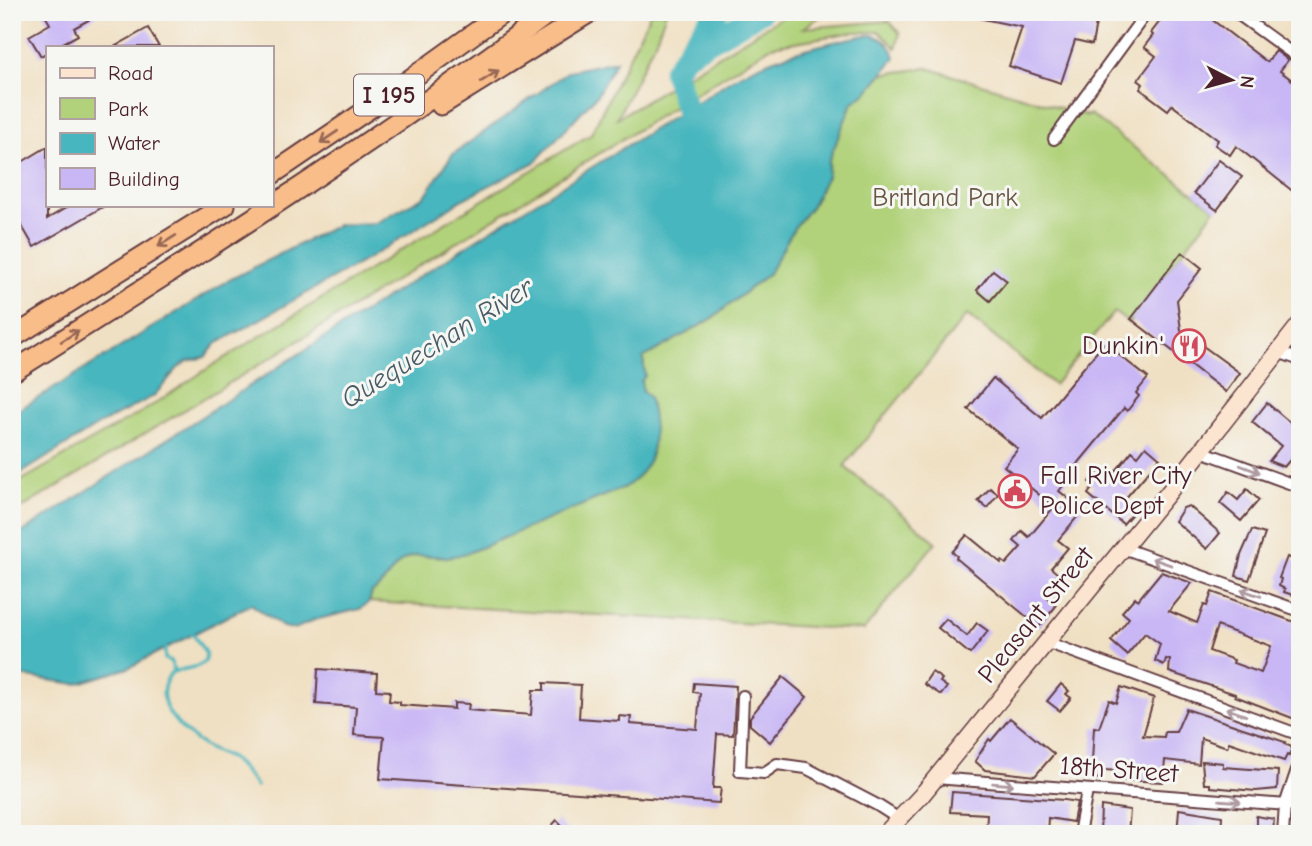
<svg xmlns="http://www.w3.org/2000/svg" width="1312" height="846" font-family="'Comic Neue',sans-serif">
  <style>
    .green { fill: #b1d27a; stroke: #7e7852; stroke-width: 2 }
    .water { fill: #47b6be; stroke: #486a74; stroke-width: 2 }
    .lines { fill: none; stroke-linecap: round; stroke-linejoin: round }
    .stream { stroke: #47b6be; stroke-width: 3.5 }
    .river { stroke: #47b6be; stroke-width: 23 }
    .building { fill: #c8b6f5; fill-rule: evenodd }
    .minor-casing { stroke: #633c42; stroke-width: 14 }
    .secondary-casing { stroke: #633c42; stroke-width: 19 }
    .motorway-casing { stroke: #633c42; stroke-width: 23 }
    .minor { stroke: #fff; stroke-width: 10 }
    .secondary { stroke: #fce5d0; stroke-width: 16 }
    .motorway { stroke: #f8bd89; stroke-width: 19 }
    .oneway { stroke: #986655 }
    .oneway2 { stroke: #ae9aa0 }
    .labels { text-anchor: middle; dominant-baseline: central; stroke-width: 6; stroke-linejoin: round; paint-order: stroke }
    .shield { fill: #f6f6f2; stroke: #7e6067; stroke-width: 2 }
    .shield-label { font-size: 24px; font-weight: bold; fill: #4a1f2b }
    .park-label { font-size: 26px; fill: #695543; stroke: #f6f6f2 }
    .poi-label { font-size: 26px; fill: #4a1f2b; stroke: #f6f6f2; text-anchor: end }
    .street-label { font-size: 26px; fill: #4a1f2b; stroke: #f6f6f2 }
    .water-label { font-size: 28px; font-style: italic; fill: #495b66; stroke: #f6f6f2 }
  </style>
  <rect width="100%" height="100%" fill="#f6f6f2"/>
  <filter id="ink" filterUnits="userSpaceOnUse"><feTurbulence type="fractalNoise" baseFrequency=".0143" numOctaves="2"/><feDisplacementMap in="SourceGraphic" scale="14" xChannelSelector="R" yChannelSelector="G"/><feConvolveMatrix kernelMatrix="1 2 1 2 8 2 1 2 1" color-interpolation-filters="sRGB"/></filter>
  <filter id="wash" filterUnits="userSpaceOnUse"><feTurbulence type="fractalNoise" baseFrequency=".00686" numOctaves="4" result="noise"/><feDisplacementMap in="SourceGraphic" scale="28" xChannelSelector="R" yChannelSelector="G"/><feGaussianBlur stdDeviation="1.57" result="paint"/><feColorMatrix in="noise" values="0 0 0 0 0 0 0 0 0 0 0 0 0 0 0 0 0 1.4 0 .05"/><feComposite in="paint" operator="in"/></filter>
  <g filter="url(#wash)">
    <rect width="100%" height="100%" fill="#f0e0c3"/>
    <g class="green">
      <polygon points="651,12 666,12 656,39 617,118 790,12 827,12 803,28 889,21 900,33 896,48 880,32 854,32 772,46 274,356 12,514 12,486 150,407 213,365 591,134"/>
      <path d="M927 68 1088 116 1090 114 1215 209 1129 323 1114 312 1054 385 967 315 844 466 936 542 864 630 369 602 372 592C386 585 390 569 403 560 417 552 427 556 442 557 451 558 461 554 470 552L625 487C665 462 650 420 640 381L645 376 643 358 712 319 769 273 794 228 811 207 827 176 829 160 852 103 868 91 882 74Z"/>
    </g>
    <g class="water">
      <path d="M872 35C883 38 893 46 895 58L868 91 852 103 829 160 827 176 811 207 794 228 769 273 711 319 643 358 645 376 641 381 643 392 649 397C657 431 659 466 625 487L470 552C461 554 451 558 442 557 427 556 417 552 403 560 390 569 386 585 372 592L369 602 360 609 314 620 295 629 283 627 251 604 128 668 76 684 12 675V539L502 223 713 92C756 59 809 47 861 36Z"/>
      <polygon points="616,61 597,95 535,162 463,199 374,255 216,344 205,357 188,361 178,368 154,396 100,424 12,479 12,414 229,280 337,225 376,223 425,196 452,155 569,71"/>
    </g>
    <g class="lines">
      <g class="stream">
        <path d="M193 634 206 654 205 661 198 666 172 672C146 702 184 734 209 749 218 754 227 755 234 761 243 768 249 778 256 786"/>
        <polyline points="165,648 165,659 171,662 174,671"/>
      </g>
      <g class="river">
        <polyline points="688,50 716,12"/>
        <polyline points="682,135 690,121 674,71 685,55 760,12"/>
      </g>
    </g>
    <g id="blocks">
      <g class="building">
        <polygon points="43,12 103,12 74,28 78,35 56,47 47,47 47,52 41,56 29,36 50,24"/>
        <polygon points="973,12 1098,12 1092,45 1075,41 1061,83 1009,66 1022,27 973,17"/>
        <polygon points="1167,12 1189,12 1196,17 1202,12 1267,62 1276,51 1288,60 1280,71 1300,86 1300,197 1236,146 1230,155 1215,145 1218,140 1172,105 1168,110 1140,89 1143,84 1138,80 1156,56 1144,47 1153,35 1151,33"/>
        <polygon points="148,28 159,47 114,47"/>
        <polygon points="47,147 47,219 71,205 106,205 34,247 12,209 12,168"/>
        <polygon points="1219,160 1242,177 1217,210 1194,193"/>
        <polygon points="1182,252 1202,268 1177,300 1181,330 1240,373 1226,392 1131,319"/>
        <polygon points="993,270 1007,281 990,301 977,290"/>
        <polygon points="1104,343 1148,378 1136,393 1139,396 1127,411 1124,408 1072,471 1074,472 1059,491 1083,510 1058,540 1068,548 1051,568 1065,580 1048,599 1056,606 1039,627 956,558 957,556 952,552 967,535 1001,563 1002,561 1006,564 1021,547 1014,541 1022,531 1029,537 1054,507 1004,466 1018,449 968,409 993,378 1042,418"/>
        <polygon points="1267,403 1300,431 1300,448 1284,467 1269,461 1281,446 1252,422"/>
        <polygon points="1146,446 1160,458 1124,500 1135,510 1123,524 1088,494 1094,486 1089,482 1101,469 1111,477 1132,451 1138,456"/>
        <polygon points="990,488 998,494 987,508 978,501"/>
        <polygon points="1247,489 1259,500 1241,521 1220,503 1228,492 1238,500"/>
        <polygon points="1189,506 1220,533 1207,549 1175,521 1183,508"/>
        <polygon points="1252,530 1265,534 1249,580 1236,576 1241,555"/>
        <polygon points="1287,557 1300,562 1300,577 1293,595 1284,592 1285,589 1279,586 1281,579 1279,578"/>
        <path d="M1161 572 1192 583 1169 611 1197 623 1204 605 1207 606 1212 592 1300 624V640L1296 651H1300V721L1235 696V694L1169 672 1170 660 1166 659 1164 665 1155 661 1160 644 1145 633 1127 655 1111 641 1129 618 1122 612 1135 597 1138 600ZM1217 626 1271 646 1261 673 1233 663 1234 660 1209 651Z"/>
        <polygon points="946,619 967,636 977,623 988,631 970,654 938,628"/>
        <polygon points="318,669 377,673 376,690 390,691 389,701 400,702 400,705 454,709 454,703 469,704 468,710 531,715 533,690 544,690 544,683 581,685 579,718 619,721 619,716 631,717 630,724 697,729 700,693 693,692 694,683 736,686 733,735 717,734 713,788 721,788 719,803 380,779 384,737 354,735 356,707 316,704"/>
        <polygon points="932,672 942,679 940,682 947,687 941,695 924,684"/>
        <polygon points="783,677 807,697 770,742 750,725 750,717"/>
        <polygon points="1061,684 1069,691 1066,694 1071,698 1060,711 1047,701"/>
        <polygon points="1121,687 1154,698 1143,736 1164,737 1165,732 1176,732 1186,709 1285,742 1284,744 1292,747 1289,756 1287,755 1284,761 1229,742 1227,747 1201,738 1199,764 1165,760 1163,782 1122,780 1123,771 1103,770 1103,779 1091,778 1094,727 1099,728 1109,700 1116,703"/>
        <polygon points="1010,718 1054,754 1035,776 985,770 975,761 989,739 991,741"/>
        <polygon points="1202,761 1223,763 1223,767 1278,771 1277,789 1256,791 1210,787 1210,784 1204,784"/>
        <polygon points="952,792 1064,800 1077,802 1073,822 1048,818 1047,834 986,834 987,814 950,812"/>
        <polygon points="1101,806 1130,810 1128,834 1100,834"/>
        <polygon points="1179,809 1222,816 1221,834 1177,834"/>
        <polygon points="1256,816 1274,819 1273,834 1256,834"/>
        <polygon points="557,820 570,834 544,834"/>
      </g>
    </g>
  </g>
  <g filter="url(#ink)">
    <use href="#blocks" fill-opacity="0" stroke="#633c42" stroke-width="2"/>
    <g class="lines">
      <defs>
        <g id="minor">
          <polyline points="1235,12 1300,59"/>
          <polyline points="1054,139 1147,12"/>
          <polyline points="1278,352 1300,360"/>
          <polyline points="1201,451 1300,487"/>
          <polyline points="1123,548 1300,611"/>
          <polyline points="1046,642 1300,735"/>
          <polyline points="743,696 740,771 764,773 777,764 806,768 877,805 899,819"/>
          <polyline points="935,778 1300,806"/>
          <polyline points="1079,834 1087,791"/>
          <polyline points="1283,834 1285,805 1300,761"/>
        </g>
        <polyline id="secondary" points="885,834 921,796 1169,492 1300,324"/>
        <g id="motorway">
          <polyline points="441,105 590,12"/>
          <polyline points="271,175 373,106 504,12"/>
          <polyline points="12,338 225,205"/>
          <path d="M12 372C195 257 377 142 550 12"/>
        </g>
      </defs>
      <use href="#minor" class="minor-casing"/>
      <use href="#secondary" class="secondary-casing"/>
      <use href="#motorway" class="motorway-casing"/>
      <use href="#minor" class="minor"/>
      <use href="#secondary" class="secondary"/>
      <use href="#motorway" class="motorway"/>
    </g>
    <defs><path id="oneway-shaft" d="M-6 0H5M1.5-3L5.5 0L1.5 3" fill="none" stroke-width="1.6" stroke-linecap="round" stroke-linejoin="round" transform="scale(1.75)"/></defs>
    <g class="oneway">
      <use href="#oneway-shaft" transform="translate(490 76) rotate(-32)"/>
      <use href="#oneway-shaft" transform="translate(329 137) rotate(146)"/>
      <use href="#oneway-shaft" transform="translate(167 241) rotate(148)"/>
      <use href="#oneway-shaft" transform="translate(70 336) rotate(-32)"/>
    </g>
    <g class="oneway2">
      <use href="#oneway-shaft" transform="translate(1250 469) rotate(21)"/>
      <use href="#oneway-shaft" transform="translate(1162 562) rotate(-161)"/>
      <use href="#oneway-shaft" transform="translate(1251 593) rotate(-161)"/>
      <use href="#oneway-shaft" transform="translate(1236 712) rotate(-160)"/>
      <use href="#oneway-shaft" transform="translate(1003 784) rotate(5)"/>
      <use href="#oneway-shaft" transform="translate(1230 801) rotate(4)"/>
    </g>
  </g>
  <defs>
    <symbol id="restaurant-ring" viewBox="-11 -11 22 22"><circle r="9.5" fill="#f6f6f2" stroke="#d1495b" stroke-width="1.5"/><path d="M-5-6h1v4h1v-4h1v4h1v-4h1v5L-1.5 .5V6h-2V.5L-5-1ZM5-6V6H3V1.5H1.5Q1.5-4 5-6Z" fill="#d1495b"/></symbol>
    <symbol id="civic-ring" viewBox="-11 -11 22 22"><circle r="9.5" fill="#f6f6f2" stroke="#d1495b" stroke-width="1.5"/><path d="M-.6-6.5H3V-4.5H.6V-3L4-1V1h2V6H-6V1h2V-1L-.6-3ZM-1.2 2.5V6h2.4V2.5Z" fill="#d1495b"/></symbol>
  </defs>
  <g fill-rule="evenodd">
    <use href="#restaurant-ring" x="1170" y="327" width="38" height="38"/>
    <use href="#civic-ring" x="996" y="472" width="38" height="38"/>
  </g>
  <g class="labels">
    <rect class="shield" x="354" y="74.5" width="70" height="41" rx="5"/>
    <g class="shield-label">
      <text x="389" y="95">I 195</text>
    </g>
    <g class="park-label">
      <text x="945" y="198">Britland Park</text>
    </g>
    <g class="poi-label">
      <text x="1164" y="346">Dunkin'</text>
      <text x="1040" y="476" text-anchor="start">Fall River City<tspan x="1040" dy="30">Police Dept</tspan></text>
    </g>
    <g class="street-label">
      <text transform="translate(1036 615) rotate(-51)">Pleasant Street</text>
      <text transform="translate(1119 770) rotate(4)">18th Street</text>
    </g>
    <g class="water-label">
      <text transform="translate(437 343) rotate(-32)">Quequechan River</text>
    </g>
  </g>
  <rect width="1312" height="846" fill="none" stroke="#f6f6f2" stroke-width="42"/>
  <rect x="46" y="46" width="228" height="161" fill="#f6f6f2" stroke="#b1a0a2" stroke-width="2"/>
  <rect x="60" y="68" width="35" height="10" fill="#fce5d0" stroke="#b1a0a2" stroke-width="2"/>
  <text x="108" y="80" font-size="21" fill="#4a1f2b">Road</text>
  <rect x="60" y="98" width="35" height="21" fill="#b1d27a" stroke="#b1a0a2" stroke-width="2"/>
  <text x="108" y="116" font-size="21" fill="#4a1f2b">Park</text>
  <rect x="60" y="133" width="35" height="21" fill="#47b6be" stroke="#b1a0a2" stroke-width="2"/>
  <text x="108" y="150" font-size="21" fill="#4a1f2b">Water</text>
  <rect x="60" y="168" width="35" height="21" fill="#c8b6f5" stroke="#b1a0a2" stroke-width="2"/>
  <text x="108" y="186" font-size="21" fill="#4a1f2b">Building</text>
  <g transform="translate(1231 80) rotate(96)" stroke="#f6f6f2" stroke-width="5" paint-order="stroke">
  <path d="M0-5L12 26L0 18L-12 26Z" fill="#4a1f2b"/>
  <text y="-10" font-size="19" font-weight="bold" text-anchor="middle" fill="#4a1f2b">N</text>
  </g>
</svg>
